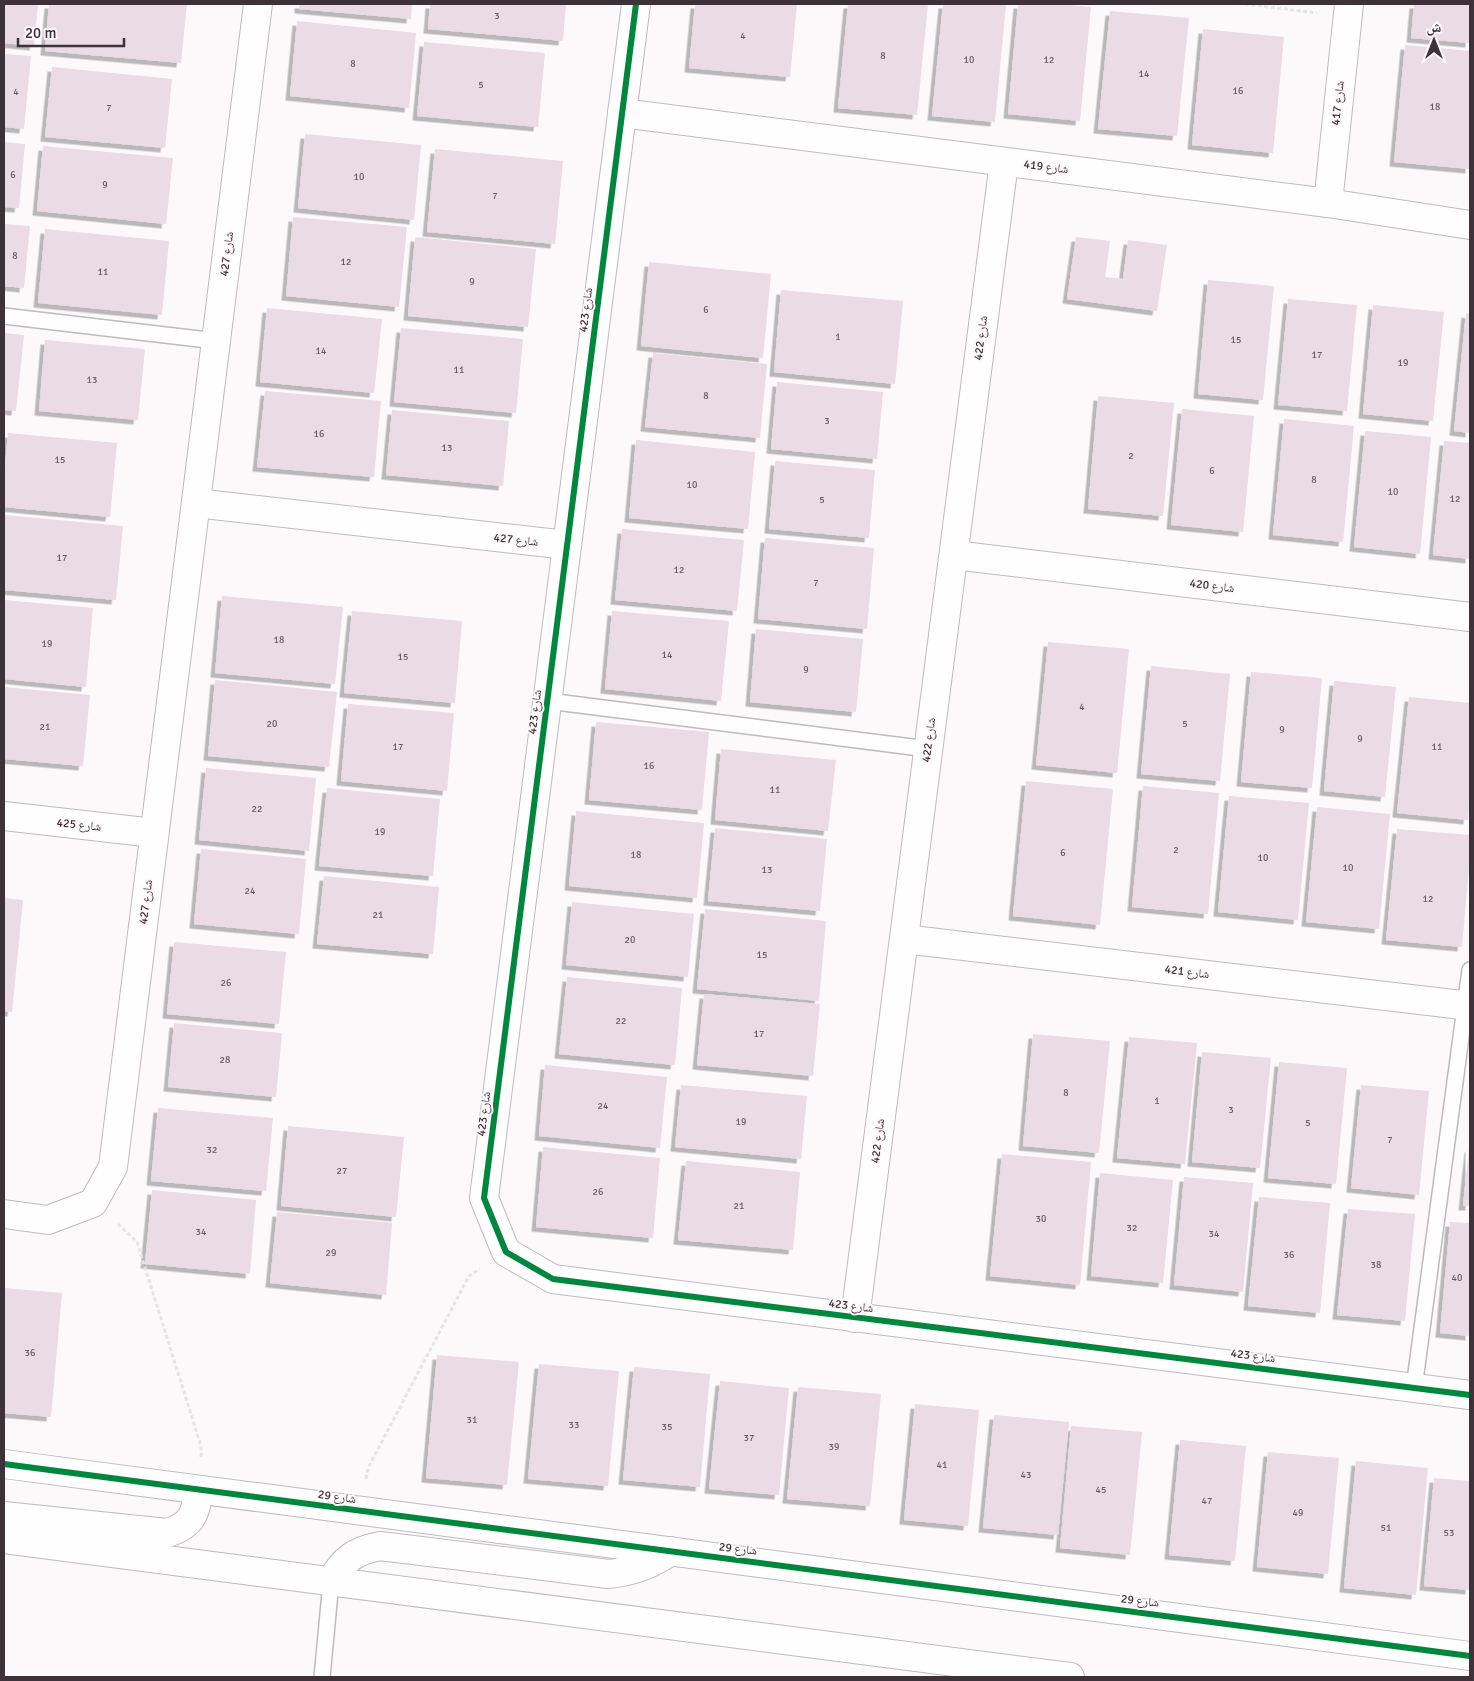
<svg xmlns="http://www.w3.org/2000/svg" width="1474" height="1681" font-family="Signika,'Noto Naskh Arabic',sans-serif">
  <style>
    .building { fill: #eadbe4; filter: url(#shadow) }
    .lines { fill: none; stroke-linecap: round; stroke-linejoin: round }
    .service-casing { stroke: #c0b9bd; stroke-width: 18 }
    .minor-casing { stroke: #c0b9bd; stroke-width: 30 }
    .tertiary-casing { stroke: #c0b9bd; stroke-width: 30 }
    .path { stroke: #e5e4e5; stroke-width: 3; stroke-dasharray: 4 2.5; stroke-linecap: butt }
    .service { stroke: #fffefe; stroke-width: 15 }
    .minor { stroke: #fffefe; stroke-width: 28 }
    .tertiary { stroke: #fffefe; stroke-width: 28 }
    .cycleway-casing { stroke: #fef8fb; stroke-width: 9 }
    .cycleway { stroke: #00873e; stroke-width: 6 }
    .labels { text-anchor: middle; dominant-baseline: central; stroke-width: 4; stroke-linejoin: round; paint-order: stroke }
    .number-label { font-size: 10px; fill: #695c64 }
    .street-label { font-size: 12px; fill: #3e3239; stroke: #fef8fb }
  </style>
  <defs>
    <filter id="shadow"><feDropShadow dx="-4.5" dy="4.5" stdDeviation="0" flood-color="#0004"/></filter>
  </defs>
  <rect width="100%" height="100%" fill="#fdf9fb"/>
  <g class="building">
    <polygon points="4,4 38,4 34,46 4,43"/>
    <polygon points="49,4 187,4 181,63 45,51"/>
    <polygon points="299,4 412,4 411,19 299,9"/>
    <polygon points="430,4 566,4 563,41 428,29"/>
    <polygon points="695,4 797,4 790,77 689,68"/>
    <polygon points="848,4 928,4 917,115 838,108"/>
    <polygon points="943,4 1006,4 995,122 932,116"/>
    <polygon points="1018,4 1059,4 1091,7 1080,121 1008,114"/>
    <polygon points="1414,4 1470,4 1470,43 1411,38"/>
    <polygon points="1110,11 1189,18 1177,136 1098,129"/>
    <polygon points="297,21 416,33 409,108 290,96"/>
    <polygon points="1203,29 1284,37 1273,153 1192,145"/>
    <polygon points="424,42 545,53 538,127 417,116"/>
    <polygon points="1405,45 1470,51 1470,169 1394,162"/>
    <polygon points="4,54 31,56 24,129 4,127"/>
    <polygon points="52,67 172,79 165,148 45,137"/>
    <polygon points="305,134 421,145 414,220 298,208"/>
    <polygon points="4,142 25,144 19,208 4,207"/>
    <polygon points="43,146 173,158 166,224 37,211"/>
    <polygon points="435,149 563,161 555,244 427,232"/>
    <polygon points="293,217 407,227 399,307 286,296"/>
    <polygon points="4,224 30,226 24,288 4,286"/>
    <polygon points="45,229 169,241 162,315 38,303"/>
    <polygon points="415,237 536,249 528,327 408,316"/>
    <polygon points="1076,237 1110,241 1105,277 1123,279 1128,240 1167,245 1157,311 1067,299"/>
    <polygon points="649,262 771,274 763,358 641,346"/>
    <polygon points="1208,280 1274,286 1263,400 1198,394"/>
    <polygon points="781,290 903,301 895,384 774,372"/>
    <polygon points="1288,299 1357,305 1347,411 1278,405"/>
    <polygon points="1373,305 1444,312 1433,421 1363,414"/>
    <polygon points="267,308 382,319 374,393 260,382"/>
    <polygon points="1466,313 1470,314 1470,433 1454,431"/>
    <polygon points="401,328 523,339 516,413 394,402"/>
    <polygon points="4,333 24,335 16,411 4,410"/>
    <polygon points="45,340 145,349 138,420 39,411"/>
    <polygon points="653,353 767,364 760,438 645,427"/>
    <polygon points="777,382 883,392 877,459 771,449"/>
    <polygon points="265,391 381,401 374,477 257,467"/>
    <polygon points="1098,396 1174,403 1163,516 1088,509"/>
    <polygon points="1182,409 1254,416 1243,532 1171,525"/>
    <polygon points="392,410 509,421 503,486 386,475"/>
    <polygon points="1284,419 1354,426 1343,542 1273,535"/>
    <polygon points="1365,431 1431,437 1420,554 1354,547"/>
    <polygon points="8,433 117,443 110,517 4,507 4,477"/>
    <polygon points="636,440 755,452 748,529 629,518"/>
    <polygon points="1444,441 1470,443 1470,559 1433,555"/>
    <polygon points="775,461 875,470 869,538 769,529"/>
    <polygon points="4,515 123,526 116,600 4,590"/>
    <polygon points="622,529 744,540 737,611 615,600"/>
    <polygon points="765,538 874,548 867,629 758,619"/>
    <polygon points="222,596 343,607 335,684 215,673"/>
    <polygon points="4,600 93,608 86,687 4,679"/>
    <polygon points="352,611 462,621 455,703 344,693"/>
    <polygon points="612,611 729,621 721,701 605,689"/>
    <polygon points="756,629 863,639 856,712 750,702"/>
    <polygon points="1048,642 1129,649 1117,773 1036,765"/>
    <polygon points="1151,666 1230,674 1220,781 1141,774"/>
    <polygon points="1251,672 1322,678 1312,788 1241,782"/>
    <polygon points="215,680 337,692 329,767 208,756"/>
    <polygon points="1334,681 1396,687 1385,797 1324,791"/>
    <polygon points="4,687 90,695 83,766 4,759"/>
    <polygon points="1409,697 1470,703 1470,791 1468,820 1397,813"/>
    <polygon points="348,704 454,713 447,791 341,781"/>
    <polygon points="596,722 709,732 702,810 589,800"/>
    <polygon points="721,749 836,760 828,831 715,820"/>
    <polygon points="206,768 316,778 309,851 199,840"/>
    <polygon points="1026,781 1113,789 1100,925 1013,916"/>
    <polygon points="1143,786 1219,793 1208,914 1132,907"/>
    <polygon points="327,788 440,799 433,876 319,866"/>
    <polygon points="1229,796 1309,803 1298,920 1218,912"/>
    <polygon points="1317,807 1390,814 1379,929 1306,922"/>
    <polygon points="576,811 704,823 697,898 569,886"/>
    <polygon points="715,828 827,839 820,911 708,901"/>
    <polygon points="1397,829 1470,835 1470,857 1462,947 1386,940"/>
    <polygon points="201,849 306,859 299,934 194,924"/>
    <polygon points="324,876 439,887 433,954 317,944"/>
    <polygon points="4,898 23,900 12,1012 4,1011"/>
    <polygon points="572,902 694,914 688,977 566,965"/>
    <polygon points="705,909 826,921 819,1001 697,989"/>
    <polygon points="174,942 286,952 279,1024 167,1014"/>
    <polygon points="567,977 682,988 675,1065 559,1054"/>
    <polygon points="704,994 820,1004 813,1076 697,1065"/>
    <polygon points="174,1023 282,1033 276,1097 168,1087"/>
    <polygon points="1033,1034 1110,1041 1099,1153 1023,1146"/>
    <polygon points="1129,1037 1197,1043 1185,1164 1117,1158"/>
    <polygon points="1202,1052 1271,1058 1260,1168 1192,1162"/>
    <polygon points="1279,1062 1347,1068 1336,1184 1268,1178"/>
    <polygon points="545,1065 667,1077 660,1148 539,1136"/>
    <polygon points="681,1085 807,1096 801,1159 675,1147"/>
    <polygon points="1361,1085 1429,1091 1419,1195 1351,1188"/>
    <polygon points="158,1108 273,1118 266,1191 151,1181"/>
    <polygon points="288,1126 404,1137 396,1217 281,1206"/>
    <polygon points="543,1147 660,1158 653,1238 536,1227"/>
    <polygon points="1469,1148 1470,1148 1470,1206 1463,1206"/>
    <polygon points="1002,1154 1091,1162 1080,1285 990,1276"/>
    <polygon points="686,1161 800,1172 793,1250 678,1240"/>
    <polygon points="1100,1173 1173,1180 1163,1283 1091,1276"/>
    <polygon points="1184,1177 1253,1183 1243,1292 1174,1285"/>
    <polygon points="152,1190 256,1200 250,1274 145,1264"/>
    <polygon points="1259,1197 1330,1203 1320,1313 1248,1306"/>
    <polygon points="1348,1209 1415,1214 1405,1321 1337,1315"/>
    <polygon points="277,1212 392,1223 386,1295 270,1283"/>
    <polygon points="1450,1222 1470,1223 1470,1336 1440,1333"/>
    <polygon points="4,1288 62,1293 51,1417 4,1413"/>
    <polygon points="437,1355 519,1362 507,1485 426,1478"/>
    <polygon points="539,1364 619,1371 608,1486 528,1479"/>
    <polygon points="634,1367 710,1374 700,1487 623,1480"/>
    <polygon points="720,1381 789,1388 779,1495 709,1489"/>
    <polygon points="798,1387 881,1394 870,1506 787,1499"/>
    <polygon points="915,1404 979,1410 968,1526 904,1520"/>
    <polygon points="994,1415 1069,1422 1058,1535 983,1528"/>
    <polygon points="1071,1426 1142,1432 1130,1555 1060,1548"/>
    <polygon points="1180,1440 1246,1446 1235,1561 1169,1555"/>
    <polygon points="1268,1452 1339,1458 1328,1574 1257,1567"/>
    <polygon points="1356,1461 1428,1468 1416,1595 1344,1588"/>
    <polygon points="1434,1478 1470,1481 1470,1590 1424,1586"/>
  </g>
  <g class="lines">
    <defs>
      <g id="service">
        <polyline points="4,316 216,341"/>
        <polyline points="548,701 928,749"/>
        <polyline points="1414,1388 1470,970"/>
        <polyline points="322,1677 331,1582"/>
      </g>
      <g id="minor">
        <polyline points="636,4 484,1198 506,1252 553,1279 1470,1395"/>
        <polyline points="622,113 1328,203 1470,225"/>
        <polyline points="1328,203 1349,4"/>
        <polyline points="196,503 567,545"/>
        <polyline points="954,555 1470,617"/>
        <polyline points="4,816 154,833"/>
        <polyline points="904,939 1470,1006"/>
        <polyline points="4,1214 48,1220 93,1203 113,1167 258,4"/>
        <polyline points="855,1318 1004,162"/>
      </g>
      <g id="tertiary">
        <polyline points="4,1464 1470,1656"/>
        <path d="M4 1516 167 1533C193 1525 195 1514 199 1490"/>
        <polyline points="4,1539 1070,1677"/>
        <path d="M331 1582C343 1559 355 1551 380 1546L608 1574C632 1572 651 1565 671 1551"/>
      </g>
    </defs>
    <use href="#service" class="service-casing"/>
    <use href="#minor" class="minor-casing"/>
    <use href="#tertiary" class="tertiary-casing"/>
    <g class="path">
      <polyline points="1245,4 1317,13"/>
      <polyline points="118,1224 137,1242 201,1446 201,1457"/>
      <polyline points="366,1479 368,1468 469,1276 480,1269"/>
    </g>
    <use href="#service" class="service"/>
    <use href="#minor" class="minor"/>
    <use href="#tertiary" class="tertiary"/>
    <defs>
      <g id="cycleway">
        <polyline points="636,4 484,1198 506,1252 553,1279 1470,1395"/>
        <polyline points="4,1464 1470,1656"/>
      </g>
    </defs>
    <use href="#cycleway" class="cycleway-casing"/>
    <use href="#cycleway" class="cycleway"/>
  </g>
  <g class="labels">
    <g class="number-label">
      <text x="497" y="16">3</text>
      <text x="743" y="36">4</text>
      <text x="883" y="56">8</text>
      <text x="969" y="60">10</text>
      <text x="1049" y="60">12</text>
      <text x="353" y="64">8</text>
      <text x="1144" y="74">14</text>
      <text x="481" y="85">5</text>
      <text x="1238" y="91">16</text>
      <text x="16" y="92">4</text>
      <text x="1435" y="107">18</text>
      <text x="109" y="108">7</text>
      <text x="13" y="175">6</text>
      <text x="359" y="177">10</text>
      <text x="105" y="185">9</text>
      <text x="495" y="196">7</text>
      <text x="15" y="256">8</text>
      <text x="346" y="262">12</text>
      <text x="103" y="272">11</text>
      <text x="472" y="282">9</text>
      <text x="706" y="310">6</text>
      <text x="838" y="337">1</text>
      <text x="1236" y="340">15</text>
      <text x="321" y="351">14</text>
      <text x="1317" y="355">17</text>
      <text x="1403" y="363">19</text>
      <text x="459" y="370">11</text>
      <text x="92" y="380">13</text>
      <text x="706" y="396">8</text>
      <text x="827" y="421">3</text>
      <text x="319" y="434">16</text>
      <text x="447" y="448">13</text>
      <text x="1131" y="456">2</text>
      <text x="60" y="460">15</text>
      <text x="1212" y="471">6</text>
      <text x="1314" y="480">8</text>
      <text x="692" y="485">10</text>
      <text x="1393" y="492">10</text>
      <text x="1455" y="499">12</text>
      <text x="822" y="500">5</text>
      <text x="62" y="558">17</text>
      <text x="679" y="570">12</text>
      <text x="816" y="583">7</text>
      <text x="279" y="640">18</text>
      <text x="47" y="644">19</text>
      <text x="667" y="655">14</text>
      <text x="403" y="657">15</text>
      <text x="806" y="670">9</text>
      <text x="1082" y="707">4</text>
      <text x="272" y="724">20</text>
      <text x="1185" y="724">5</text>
      <text x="45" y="727">21</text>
      <text x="1282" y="730">9</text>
      <text x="1360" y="739">9</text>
      <text x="398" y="747">17</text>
      <text x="1437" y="747">11</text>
      <text x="649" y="766">16</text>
      <text x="775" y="790">11</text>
      <text x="257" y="809">22</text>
      <text x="380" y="832">19</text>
      <text x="1176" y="850">2</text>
      <text x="1063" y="853">6</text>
      <text x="636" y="855">18</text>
      <text x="1263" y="858">10</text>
      <text x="1348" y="868">10</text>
      <text x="767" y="870">13</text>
      <text x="250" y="891">24</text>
      <text x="1428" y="899">12</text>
      <text x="378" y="915">21</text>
      <text x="630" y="940">20</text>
      <text x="762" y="955">15</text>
      <text x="226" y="983">26</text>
      <text x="621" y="1021">22</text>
      <text x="759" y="1034">17</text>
      <text x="225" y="1060">28</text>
      <text x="1066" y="1093">8</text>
      <text x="1157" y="1101">1</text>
      <text x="603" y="1106">24</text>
      <text x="1231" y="1110">3</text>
      <text x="741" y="1122">19</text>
      <text x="1308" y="1123">5</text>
      <text x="1390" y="1140">7</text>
      <text x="212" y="1150">32</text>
      <text x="342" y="1171">27</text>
      <text x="598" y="1192">26</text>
      <text x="739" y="1206">21</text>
      <text x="1041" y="1219">30</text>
      <text x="1132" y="1228">32</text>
      <text x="201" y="1232">34</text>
      <text x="1214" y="1234">34</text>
      <text x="331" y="1253">29</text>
      <text x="1289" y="1255">36</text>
      <text x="1376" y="1265">38</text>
      <text x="1457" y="1278">40</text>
      <text x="30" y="1353">36</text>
      <text x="472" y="1420">31</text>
      <text x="574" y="1425">33</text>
      <text x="667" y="1427">35</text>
      <text x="749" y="1438">37</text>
      <text x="834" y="1447">39</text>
      <text x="942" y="1465">41</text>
      <text x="1026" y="1475">43</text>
      <text x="1101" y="1490">45</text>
      <text x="1207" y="1501">47</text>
      <text x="1298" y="1513">49</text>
      <text x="1386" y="1528">51</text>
      <text x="1449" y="1533">53</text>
    </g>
    <g class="street-label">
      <text transform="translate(1338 103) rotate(-84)">شارع 417</text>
      <text transform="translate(1046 167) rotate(7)">شارع 419</text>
      <text transform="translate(227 254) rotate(-83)">شارع 427</text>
      <text transform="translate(586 310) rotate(-83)">شارع 423</text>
      <text transform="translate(981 338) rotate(-83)">شارع 422</text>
      <text transform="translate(516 540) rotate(6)">شارع 427</text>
      <text transform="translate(1212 586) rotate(7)">شارع 420</text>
      <text transform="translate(535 712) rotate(-83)">شارع 423</text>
      <text transform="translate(929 740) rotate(-83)">شارع 422</text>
      <text transform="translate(79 825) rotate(6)">شارع 425</text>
      <text transform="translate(146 902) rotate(-83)">شارع 427</text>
      <text transform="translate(1187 972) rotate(7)">شارع 421</text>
      <text transform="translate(484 1114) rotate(-83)">شارع 423</text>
      <text transform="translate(878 1141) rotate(-83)">شارع 422</text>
      <text transform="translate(851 1306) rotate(7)">شارع 423</text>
      <text transform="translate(1253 1356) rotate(7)">شارع 423</text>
      <text transform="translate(337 1497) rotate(8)">شارع 29</text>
      <text transform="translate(738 1549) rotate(7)">شارع 29</text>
      <text transform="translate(1140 1601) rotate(7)">شارع 29</text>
    </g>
  </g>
  <rect width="1474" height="1681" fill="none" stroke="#3e3239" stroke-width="10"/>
  <g transform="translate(1434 40)" stroke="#fef8fb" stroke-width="4" paint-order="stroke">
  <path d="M0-4L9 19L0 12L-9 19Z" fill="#3e3239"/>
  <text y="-8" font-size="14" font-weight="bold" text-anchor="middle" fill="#3e3239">ش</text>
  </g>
  <path d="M18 38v8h106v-8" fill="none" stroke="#3e3239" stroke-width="2.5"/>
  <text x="25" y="38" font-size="15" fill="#3e3239" stroke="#fef8fb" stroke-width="4" paint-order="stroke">20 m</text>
</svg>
